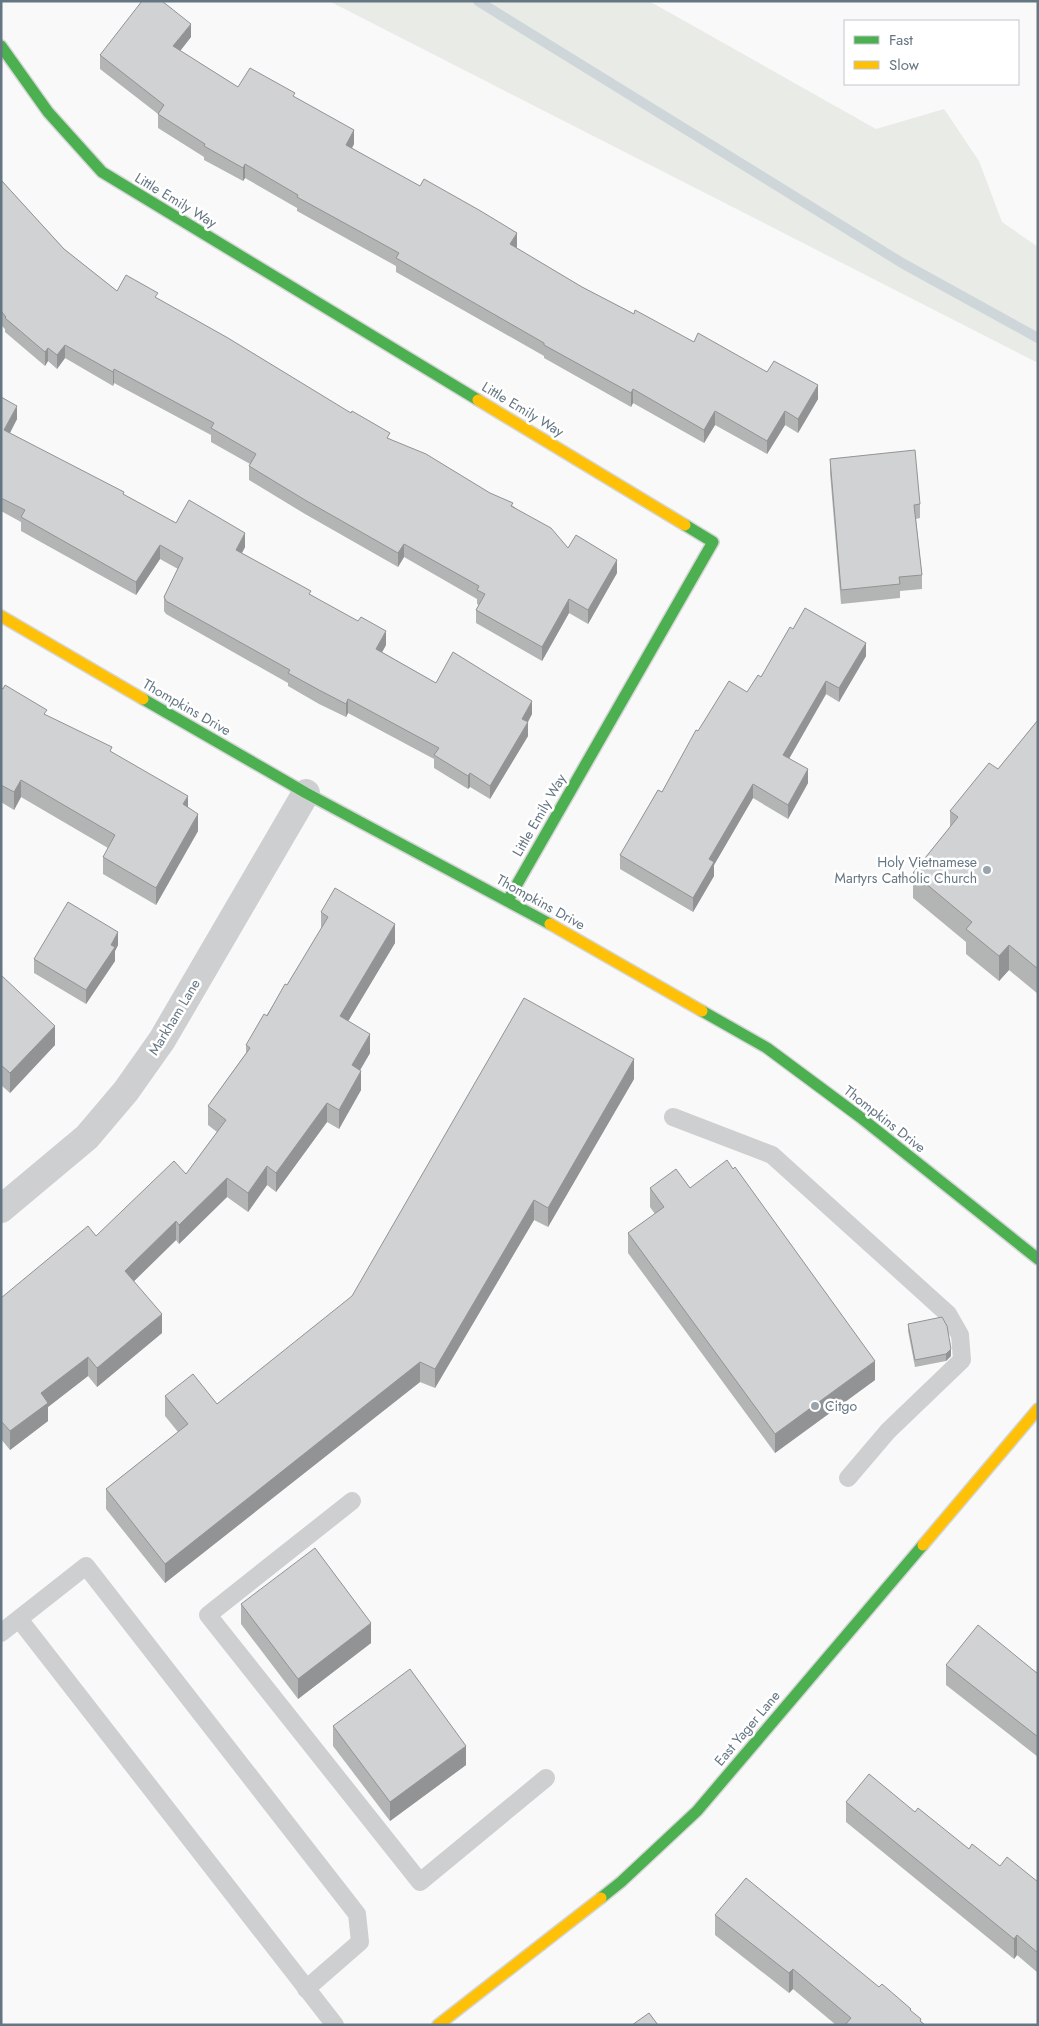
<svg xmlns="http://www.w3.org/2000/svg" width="1039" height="2026" font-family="Jost,sans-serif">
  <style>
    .green { fill: #e8ebe6 }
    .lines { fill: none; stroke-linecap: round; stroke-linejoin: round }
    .stream { stroke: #ced6d9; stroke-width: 10 }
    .fast-casing { stroke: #d5d6d7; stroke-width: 14 }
    .slow-casing { stroke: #d5d6d7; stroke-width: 14 }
    .lane { stroke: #cecfd0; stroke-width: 18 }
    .street { stroke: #cecfd0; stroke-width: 28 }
    .fast { stroke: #4caf50; stroke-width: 11 }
    .slow { stroke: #ffc107; stroke-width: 11 }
    .wall { fill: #b3b5b5 }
    .shaded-wall { fill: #929394 }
    .building { fill: #d0d2d3; stroke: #929394 }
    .poi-dot { fill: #99a4ac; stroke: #fff; stroke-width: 2 }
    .labels { text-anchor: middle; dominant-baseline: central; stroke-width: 5; stroke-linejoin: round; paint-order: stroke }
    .street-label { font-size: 14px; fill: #657683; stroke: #fff }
    .poi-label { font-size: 14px; fill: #657683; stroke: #fff; text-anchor: end }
  </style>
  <rect width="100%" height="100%" fill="#f9f9f9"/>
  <polygon class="green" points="329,1 649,1 876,129 944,109 979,161 1002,222 1038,247 1038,363"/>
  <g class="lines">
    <polyline class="stream" points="478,1 902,263 1038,338"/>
    <defs>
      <g id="fast">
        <polyline points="1,46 48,112 102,172 478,400"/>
        <polyline points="143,699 306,793 550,924"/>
        <polyline points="508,900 713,542 685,525"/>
        <polyline points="702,1011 767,1048 860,1117 1038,1259"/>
        <polyline points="601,1898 621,1882 697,1811 923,1545"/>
      </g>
      <g id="slow">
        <polyline points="478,400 685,525"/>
        <polyline points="1,616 143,699"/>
        <polyline points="550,924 702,1011"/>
        <polyline points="923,1545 1038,1409"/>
        <polyline points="438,2025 601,1898"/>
      </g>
    </defs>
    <use href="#fast" class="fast-casing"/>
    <use href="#slow" class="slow-casing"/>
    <g class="lane">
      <polyline points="673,1117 772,1155 948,1314 960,1335 962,1360 888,1431 848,1478"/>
      <polyline points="352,1501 208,1615 420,1882 546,1778"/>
      <polyline points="19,1619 335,2025"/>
      <polyline points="1,1633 86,1566 357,1914 360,1942 306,1989"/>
    </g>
    <polyline class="street" points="1,1209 87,1137 126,1091 162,1040 306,793"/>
    <use href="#fast" class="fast"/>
    <use href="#slow" class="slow"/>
  </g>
  <g class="wall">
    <polygon points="191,37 180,51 238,87 295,97 354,144 352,148 517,247 516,248 582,287 634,314 694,342 767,372 818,399 798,433 785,425 767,454 715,425 704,443 633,403 631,407 544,358 544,356 396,272 396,266 297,211 297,208 245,178 243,181 204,160 204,157 158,128 158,114 100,69 100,55"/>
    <polygon points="1,180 64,249 117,291 158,299 390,439 513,506 568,548 617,573 588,624 569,613 542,661 476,623 476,610 479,605 477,604 477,599 404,557 398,567 305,514 249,480 249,466 250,464 211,442 211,435 114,383 113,386 65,358 57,369 48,361 45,366 5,332 5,329 1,325"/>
    <polygon points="1,397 17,419 10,433 176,523 245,547 242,553 311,595 386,645 382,652 436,683 532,714 528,722 528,736 490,799 470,787 468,789 434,768 434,759 348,713 346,717 319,704 288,686 288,683 166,614 164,611 164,597 178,569 160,559 136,595 21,531 21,522 1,511"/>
    <polygon points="830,459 920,504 920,518 916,519 922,575 922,589 900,591 900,598 841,604 830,473"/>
    <polygon points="793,629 866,656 839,702 826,694 789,759 808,783 788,819 753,798 714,865 714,876 693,912 620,869 620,855 662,792 698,731 747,692 761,677"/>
    <polygon points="1,688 47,716 112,753 188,807 198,831 156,905 103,874 103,857 108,848 21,797 14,810 1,802"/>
    <polygon points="1038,720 1038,994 1009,970 999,981 966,954 966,942 913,898 913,873 950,827 950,811 998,769"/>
    <polygon points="321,912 395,943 348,1021 370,1053 360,1070 361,1090 339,1129 327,1122 276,1192 267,1185 248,1212 227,1197 179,1244 176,1240 134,1281 162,1333 97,1387 88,1376 48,1407 48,1421 10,1450 1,1439 1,1298 96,1236 186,1174 217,1132 208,1125 208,1106 246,1053 246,1045 287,985 321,930"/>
    <polygon points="118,945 115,951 115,961 86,1004 34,973 34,959"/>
    <polygon points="1,975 55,1045 10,1093 1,1085"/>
    <polygon points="634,1079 548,1227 534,1220 435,1388 420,1382 165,1583 106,1509 106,1489 178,1432 165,1416 165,1396 217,1404"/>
    <polygon points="650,1188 690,1188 875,1380 775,1453 628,1253 628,1233 655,1214 650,1207"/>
    <polygon points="908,1324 951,1356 946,1361 915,1367 908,1331"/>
    <polygon points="241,1604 371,1643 298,1699 241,1624"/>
    <polygon points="946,1665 1038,1674 1038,1757 946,1685"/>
    <polygon points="333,1726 466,1765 390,1821 333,1746"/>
    <polygon points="846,1802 915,1812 969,1849 1000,1866 1038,1882 1038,1973 1017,1955 1014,1959 846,1822"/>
    <polygon points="715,1915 879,1987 911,2012 925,2025 836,2025 793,1989 789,1993 715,1935"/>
  </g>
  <g class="shaded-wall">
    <polygon points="191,24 191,37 173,60 173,46"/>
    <polygon points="354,130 354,144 346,159 346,145"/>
    <polygon points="245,164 245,178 243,181 243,168"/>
    <polygon points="517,233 517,247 510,258 510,244"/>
    <polygon points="65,345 65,358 57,369 57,355"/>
    <polygon points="48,348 48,361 45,366 45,352"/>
    <polygon points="114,369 114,383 113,386 113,372"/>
    <polygon points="818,385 818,399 798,433 798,419"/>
    <polygon points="633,389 633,403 631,407 631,393"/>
    <polygon points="17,406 17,419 4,444 4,430"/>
    <polygon points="715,411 715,425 704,443 704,430"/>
    <polygon points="785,411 785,425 767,454 767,441"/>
    <polygon points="245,533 245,547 236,564 236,550"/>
    <polygon points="404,544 404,557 398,567 398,553"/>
    <polygon points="160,545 160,559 136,595 136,582"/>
    <polygon points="617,560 617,573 588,624 588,610"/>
    <polygon points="569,599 569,613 542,661 542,647"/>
    <polygon points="386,631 386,645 376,663 376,649"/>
    <polygon points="866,643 866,656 839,702 839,688"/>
    <polygon points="826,681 826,694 783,769 783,755"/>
    <polygon points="348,699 348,713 346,717 346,704"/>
    <polygon points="532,701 532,714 523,731 528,722 528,736 490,799 490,786 522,719"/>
    <polygon points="808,769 808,783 788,819 788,805"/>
    <polygon points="470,773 470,787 468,789 468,776"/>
    <polygon points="21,780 21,797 14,810 14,792"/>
    <polygon points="753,784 753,798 714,865 714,876 693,912 693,898 709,859"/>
    <polygon points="188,796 188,813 183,804"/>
    <polygon points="198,814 198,831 156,905 156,888"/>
    <polygon points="395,924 395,943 340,1035 340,1016"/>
    <polygon points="118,932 118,945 115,951 115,961 86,1004 86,990"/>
    <polygon points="1009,945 1009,970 999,981 999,956"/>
    <polygon points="55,1026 55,1045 10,1093 10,1073"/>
    <polygon points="370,1034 370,1053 352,1084 352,1065"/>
    <polygon points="634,1059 634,1079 548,1227 548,1208"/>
    <polygon points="361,1071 361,1090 339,1129 339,1110"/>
    <polygon points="327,1103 327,1122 276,1192 276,1173"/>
    <polygon points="267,1166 267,1185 248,1212 248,1193"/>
    <polygon points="227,1178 227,1197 179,1244 179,1225"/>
    <polygon points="534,1200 534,1220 435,1388 435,1369"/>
    <polygon points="176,1221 176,1240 125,1290 125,1271"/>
    <polygon points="162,1314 162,1333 97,1387 97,1368"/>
    <polygon points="951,1349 951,1356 946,1361 946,1354"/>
    <polygon points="88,1357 88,1376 48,1407 48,1421 10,1450 10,1431 41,1393"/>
    <polygon points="875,1361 875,1380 775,1453 775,1434"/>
    <polygon points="420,1362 420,1382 165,1583 165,1564"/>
    <polygon points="371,1623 371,1643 298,1699 298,1679"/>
    <polygon points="466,1746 466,1765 390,1821 390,1802"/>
    <polygon points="1017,1935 1017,1955 1014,1959 1014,1939"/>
    <polygon points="793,1969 793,1989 789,1993 789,1973"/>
  </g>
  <g class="building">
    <polygon points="142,1 162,1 191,24 173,46 238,87 250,68 295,93 293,96 354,130 346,145 420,186 424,179 479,210 517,233 510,244 582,287 634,314 635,310 694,342 698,333 767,372 774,361 818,385 798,419 785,411 767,441 715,411 704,430 633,389 631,393 544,345 544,343 396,258 399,253 297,197 298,195 245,164 243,168 204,146 205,144 158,114 164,105 100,55"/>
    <polygon points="1,180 64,249 117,291 126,275 158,293 155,297 228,338 351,413 352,411 390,433 387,438 426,454 490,493 513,503 511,506 551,528 568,548 576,535 617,560 588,610 569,599 542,647 476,610 485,594 477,590 479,586 404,544 398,553 305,500 249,466 256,454 211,428 214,423 114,369 113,372 65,345 57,355 48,348 45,352 5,318 6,317 1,311"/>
    <polygon points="1,397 17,406 4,430 124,492 123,494 176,523 189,500 245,533 236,550 311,591 309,594 358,621 361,617 386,631 376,649 436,683 453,652 532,701 522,719 528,722 490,786 470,773 468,776 434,755 439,748 348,699 346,704 319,690 288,673 290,670 166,601 164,597 183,558 160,545 136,582 21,517 25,510 1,498"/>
    <polygon points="915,450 920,504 914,505 922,575 899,577 900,584 841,590 830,459"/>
    <polygon points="805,608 866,643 839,688 826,681 783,755 808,769 788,805 753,784 709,859 714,862 693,898 620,855 658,790 662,792 696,730 698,731 729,681 747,692 758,675 761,677 790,627 793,629"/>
    <polygon points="5,685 47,710 44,714 112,747 110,751 188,796 183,804 198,814 156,888 103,857 115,835 21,780 14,792 1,785 1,688 3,689"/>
    <polygon points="1038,720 1038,969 1009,945 999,956 966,929 972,922 913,873 958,817 950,811 989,763 998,769"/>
    <polygon points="335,888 395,924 340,1016 370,1034 352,1065 361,1071 339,1110 327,1103 276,1173 267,1166 248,1193 227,1178 179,1225 176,1221 125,1271 162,1314 97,1368 88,1357 41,1393 48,1403 10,1431 1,1421 1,1298 88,1226 96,1236 174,1161 186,1174 226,1120 208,1106 250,1048 246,1045 264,1014 267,1016 285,984 287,985 328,917 321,912"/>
    <polygon points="68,902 118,932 111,945 115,947 86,990 34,959"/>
    <polygon points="1,975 55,1026 10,1073 1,1065"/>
    <polygon points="524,998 634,1059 548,1208 534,1200 435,1369 420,1362 165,1564 106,1489 188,1424 165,1396 193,1374 217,1404 352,1296"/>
    <polygon points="727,1160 733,1169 735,1167 875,1361 775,1434 628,1233 664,1207 650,1188 676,1169 690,1188"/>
    <polygon points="942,1317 947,1326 951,1349 946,1354 915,1360 908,1324"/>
    <polygon points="315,1548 371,1623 298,1679 241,1604"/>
    <polygon points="978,1625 1038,1674 1038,1737 946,1665"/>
    <polygon points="410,1669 466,1746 390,1802 333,1726"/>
    <polygon points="869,1774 915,1812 918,1808 969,1849 972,1844 1000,1866 1007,1857 1038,1882 1038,1953 1017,1935 1014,1939 846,1802"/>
    <polygon points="746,1878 879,1987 882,1984 911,2009 910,2010 921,2019 920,2021 925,2025 845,2025 851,2018 793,1969 789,1973 715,1915"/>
    <polygon points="649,2013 658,2025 632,2025"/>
  </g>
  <g class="poi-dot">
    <circle cx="987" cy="870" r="5"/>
    <circle cx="815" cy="1406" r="5"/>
  </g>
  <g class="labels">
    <g class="street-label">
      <text transform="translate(176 200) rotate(31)">Little Emily Way</text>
      <text transform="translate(523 409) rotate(31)">Little Emily Way</text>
      <text transform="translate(187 707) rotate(30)">Thompkins Drive</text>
      <text transform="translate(539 815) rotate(-60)">Little Emily Way</text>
      <text transform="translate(541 902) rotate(29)">Thompkins Drive</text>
      <text transform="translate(174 1017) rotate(-59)">Markham Lane</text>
      <text transform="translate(885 1119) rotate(38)">Thompkins Drive</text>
      <text transform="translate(747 1728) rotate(-50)">East Yager Lane</text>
    </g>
    <g class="poi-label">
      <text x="977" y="862">Holy Vietnamese<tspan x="977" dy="16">Martyrs Catholic Church</tspan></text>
      <text x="825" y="1406" text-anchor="start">Citgo</text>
    </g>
  </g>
  <rect width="1039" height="2026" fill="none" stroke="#657683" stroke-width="5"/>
  <rect x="844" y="20" width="175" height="65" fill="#ffffff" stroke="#c1c8cd"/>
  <rect x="854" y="36" width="25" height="8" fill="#4caf50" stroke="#c1c8cd"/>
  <text x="889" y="45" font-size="15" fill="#657683">Fast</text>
  <rect x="854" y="61" width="25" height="8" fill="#ffc107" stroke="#c1c8cd"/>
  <text x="889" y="70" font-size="15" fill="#657683">Slow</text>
</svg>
